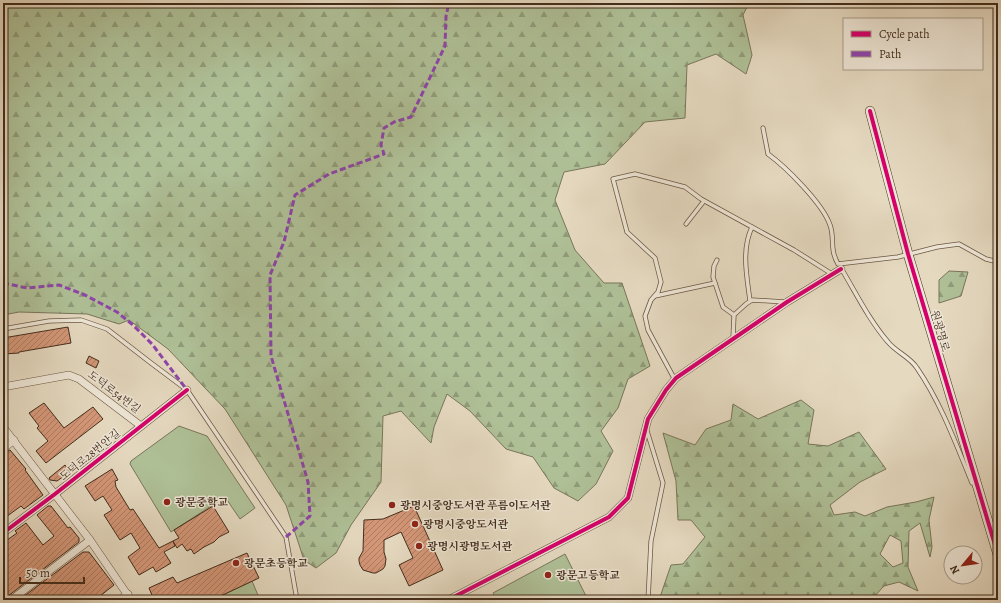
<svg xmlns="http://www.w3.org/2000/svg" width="1001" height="603" font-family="Alegreya,'Noto Serif KR',serif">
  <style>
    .forest { fill: url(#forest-firs); stroke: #79765a; fill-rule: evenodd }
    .park { fill: #afc097; stroke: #79765a }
    .building { fill: url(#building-hatch); stroke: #432d1c }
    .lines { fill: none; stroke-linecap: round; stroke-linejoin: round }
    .lane-casing { stroke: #6c5845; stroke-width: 5 }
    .street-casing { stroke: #6c5845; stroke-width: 8 }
    .secondary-casing { stroke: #432d1c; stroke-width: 10 }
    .lane { stroke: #eee6d6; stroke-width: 3.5 }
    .street { stroke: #eee6d6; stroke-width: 7 }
    .secondary { stroke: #eee6d6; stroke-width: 9 }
    .quiet { stroke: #8e44ad; stroke-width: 3; stroke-dasharray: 6 3; stroke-linecap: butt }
    .cycleway-casing { stroke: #eee6d6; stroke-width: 6 }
    .cycleway { stroke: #d6006c; stroke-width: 4 }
    .poi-dot { fill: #8f2418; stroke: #eee6d6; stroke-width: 1.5 }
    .labels { text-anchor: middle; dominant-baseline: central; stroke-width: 3; stroke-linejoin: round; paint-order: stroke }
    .street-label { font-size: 11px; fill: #432d1c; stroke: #eee6d6 }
    .poi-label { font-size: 11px; font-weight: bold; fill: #432d1c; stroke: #eee6d6; text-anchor: start }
  </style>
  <defs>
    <pattern id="forest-firs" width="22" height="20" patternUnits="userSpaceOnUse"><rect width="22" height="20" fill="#afc097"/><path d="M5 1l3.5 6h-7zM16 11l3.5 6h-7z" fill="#909c7a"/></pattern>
    <pattern id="building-hatch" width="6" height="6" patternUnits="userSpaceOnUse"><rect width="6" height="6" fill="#d49778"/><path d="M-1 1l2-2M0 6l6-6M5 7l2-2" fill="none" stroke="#ae7c62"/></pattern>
  </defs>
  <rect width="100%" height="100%" fill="#e5d9c0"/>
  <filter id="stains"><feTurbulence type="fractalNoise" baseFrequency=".005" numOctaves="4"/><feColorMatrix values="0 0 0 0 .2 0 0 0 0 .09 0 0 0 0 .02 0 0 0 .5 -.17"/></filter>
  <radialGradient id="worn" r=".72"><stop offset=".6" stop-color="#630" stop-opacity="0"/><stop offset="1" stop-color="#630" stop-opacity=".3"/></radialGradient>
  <g class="forest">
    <polygon points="3,3 749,3 743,15 752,55 746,74 716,54 687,65 685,118 645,122 605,164 564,172 555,200 575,250 604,283 622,283 650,366 628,379 618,408 601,431 613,451 596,484 578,501 554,488 533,457 506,449 470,411 447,394 434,427 431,443 401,411 383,416 381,482 351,525 336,553 316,568 304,560 286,505 225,409 168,349 129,320 119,324 87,314 19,312 3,315"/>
    <polygon points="949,271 968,272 961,296 939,303 939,280"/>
    <path d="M801 400 814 410 808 444 828 446 859 432 886 469 860 482 830 505 834 515 855 512 865 516 887 507 916 502 934 497 929 520 932 547 930 557 920 523 909 531 908 567 918 591 899 582 884 586 871 600H659L671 565 683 564 705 537 691 520H678L676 481 663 433 695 445 706 429 731 420 733 404 758 419ZM890 535 901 541 903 563 893 567 880 554Z"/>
  </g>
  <g class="park">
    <polygon points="179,426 207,436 255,508 240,519 225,497 171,532 130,464 131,461"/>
    <polygon points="565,554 588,600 497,600 493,593"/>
    <polygon points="252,581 260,600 212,600"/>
  </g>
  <g class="building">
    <polygon points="68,327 71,343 19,352 19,353 3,354 3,338"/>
    <polygon points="89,356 99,361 96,368 86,363"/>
    <polygon points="44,403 64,428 93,407 103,419 46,463 36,451 48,441 37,428 39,426 29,413"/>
    <polygon points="10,450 26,469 25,470 43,495 24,509 21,506 6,517 3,513 3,454"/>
    <polygon points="65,465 70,472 57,481 50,480 49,478"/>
    <polygon points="112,469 118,480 115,481 116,487 130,510 133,509 159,548 173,541 175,546 164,552 171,563 156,572 153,567 139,575 128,557 140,548 131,533 120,540 104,515 112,510 103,496 95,501 85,486"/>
    <polygon points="48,506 51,506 68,528 70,527 79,538 79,542 8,596 6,600 3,600 3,543 17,533 15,531 26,523 43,545 54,536 37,515"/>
    <polygon points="213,506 229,532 219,537 214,542 204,547 194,554 191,549 187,551 182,544 177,548 173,541 179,538 174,530"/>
    <polygon points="414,506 443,570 409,586 399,565 413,558 401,532 384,540 384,552 386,559 385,566 383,569 376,573 373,573 363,570 360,565 359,561 359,558 363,551 364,520 383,519"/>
    <polygon points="83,552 89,552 114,585 100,596 104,600 61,600 58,596 53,600 25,600 23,597"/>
    <polygon points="247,553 259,578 212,600 154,600 149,588 173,577 177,583"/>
  </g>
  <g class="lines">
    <defs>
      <g id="lane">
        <path d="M763 128 768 154C786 167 823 204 830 225 835 238 829 248 838 264L898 257 937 247 959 244 986 259 998 262"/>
        <polyline points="686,224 704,201"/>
        <polyline points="717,260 714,266 713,277 723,307 734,315"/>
        <path d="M841 268C856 293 869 320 888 342 896 352 910 357 917 368 941 403 956 444 972 483"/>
        <polyline points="655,296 715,283"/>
        <path d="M750 301C747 277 741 250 752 227"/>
        <polyline points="3,329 49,321 81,320 107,329 151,363 187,390 286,537 297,600"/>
        <polyline points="733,338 734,315 746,304 752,300 785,302"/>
        <polyline points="675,380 648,330 645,316 651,300 658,292 661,282 655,258 627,232 613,179 635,174 685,187 701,199 794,250 832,274"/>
        <polyline points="647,431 663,483 651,541 648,600"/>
      </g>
      <g id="street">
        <polyline points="3,387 69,375 79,379 141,426"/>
        <polyline points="3,427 90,540 131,600"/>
        <polyline points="3,449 14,440"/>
        <polyline points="3,533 55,494 187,390"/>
        <polyline points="11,600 90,540"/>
        <polyline points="119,600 128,594"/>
        <polyline points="448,600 609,517 628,498 648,419 666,390 676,378 787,302 841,269"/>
      </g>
      <polyline id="secondary" points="870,111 908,254 998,555"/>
    </defs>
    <use href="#lane" class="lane-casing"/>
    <use href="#street" class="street-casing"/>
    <use href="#secondary" class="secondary-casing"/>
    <use href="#lane" class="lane"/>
    <use href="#street" class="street"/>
    <use href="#secondary" class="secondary"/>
    <g class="quiet">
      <polyline points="3,283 27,288 59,285 85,295 117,312 133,325 152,344 187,390"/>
      <polyline points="286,537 310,516 308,482 271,356 270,275 284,242 295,195 329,174 384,154 381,145 384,128 394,122 411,117 445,46 446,16 449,3"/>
    </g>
    <defs>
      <g id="cycleway">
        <polyline points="870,111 908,254 998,555"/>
        <polyline points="3,533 55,494 187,390"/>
        <polyline points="448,600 609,517 628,498 648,419 666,390 676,378 787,302 841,269"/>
      </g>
    </defs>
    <use href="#cycleway" class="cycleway-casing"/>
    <use href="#cycleway" class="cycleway"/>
  </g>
  <g class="poi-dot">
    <circle cx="167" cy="502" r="4"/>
    <circle cx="392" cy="505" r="4"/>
    <circle cx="415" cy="524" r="4"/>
    <circle cx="419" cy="546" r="4"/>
    <circle cx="236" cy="563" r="4"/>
    <circle cx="548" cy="575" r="4"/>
  </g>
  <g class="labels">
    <g class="street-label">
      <text transform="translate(940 331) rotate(74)">원광명로</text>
      <text transform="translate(114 392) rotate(37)">도덕로54번길</text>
      <text transform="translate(90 455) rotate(-39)">도덕로28번안길</text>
    </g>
    <g class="poi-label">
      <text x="175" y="502">광문중학교</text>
      <text x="400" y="505">광명시중앙도서관 푸름이도서관</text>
      <text x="423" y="524">광명시중앙도서관</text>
      <text x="427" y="546">광명시광명도서관</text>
      <text x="244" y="563">광문초등학교</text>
      <text x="556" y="575">광문고등학교</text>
    </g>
  </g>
  <rect width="1001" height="603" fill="none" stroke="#e5d9c0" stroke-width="16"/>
  <rect x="4" y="4" width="993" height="595" fill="none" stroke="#432d1c" stroke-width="2"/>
  <rect x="8" y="8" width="985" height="587" fill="none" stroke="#432d1c"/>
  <rect x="843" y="18" width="140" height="52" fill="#eee6d6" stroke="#aa9c8c"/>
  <rect x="851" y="31" width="20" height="6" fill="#d6006c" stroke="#aa9c8c"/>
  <text x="879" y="38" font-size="12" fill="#432d1c">Cycle path</text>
  <rect x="851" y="51" width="20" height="6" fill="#8e44ad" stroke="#aa9c8c"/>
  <text x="879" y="58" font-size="12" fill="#432d1c">Path</text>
  <g transform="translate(963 565) rotate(241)"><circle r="19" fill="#eee6d6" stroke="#aa9c8c"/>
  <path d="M0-3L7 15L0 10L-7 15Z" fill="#8f2418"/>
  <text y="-6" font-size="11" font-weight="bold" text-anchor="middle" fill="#432d1c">N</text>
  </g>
  <path d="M20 577v6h64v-6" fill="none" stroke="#432d1c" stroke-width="2"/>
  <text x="26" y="577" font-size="12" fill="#432d1c" stroke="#eee6d6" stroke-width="3" paint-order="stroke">50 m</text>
  <rect width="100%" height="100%" filter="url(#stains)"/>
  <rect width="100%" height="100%" fill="url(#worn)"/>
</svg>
